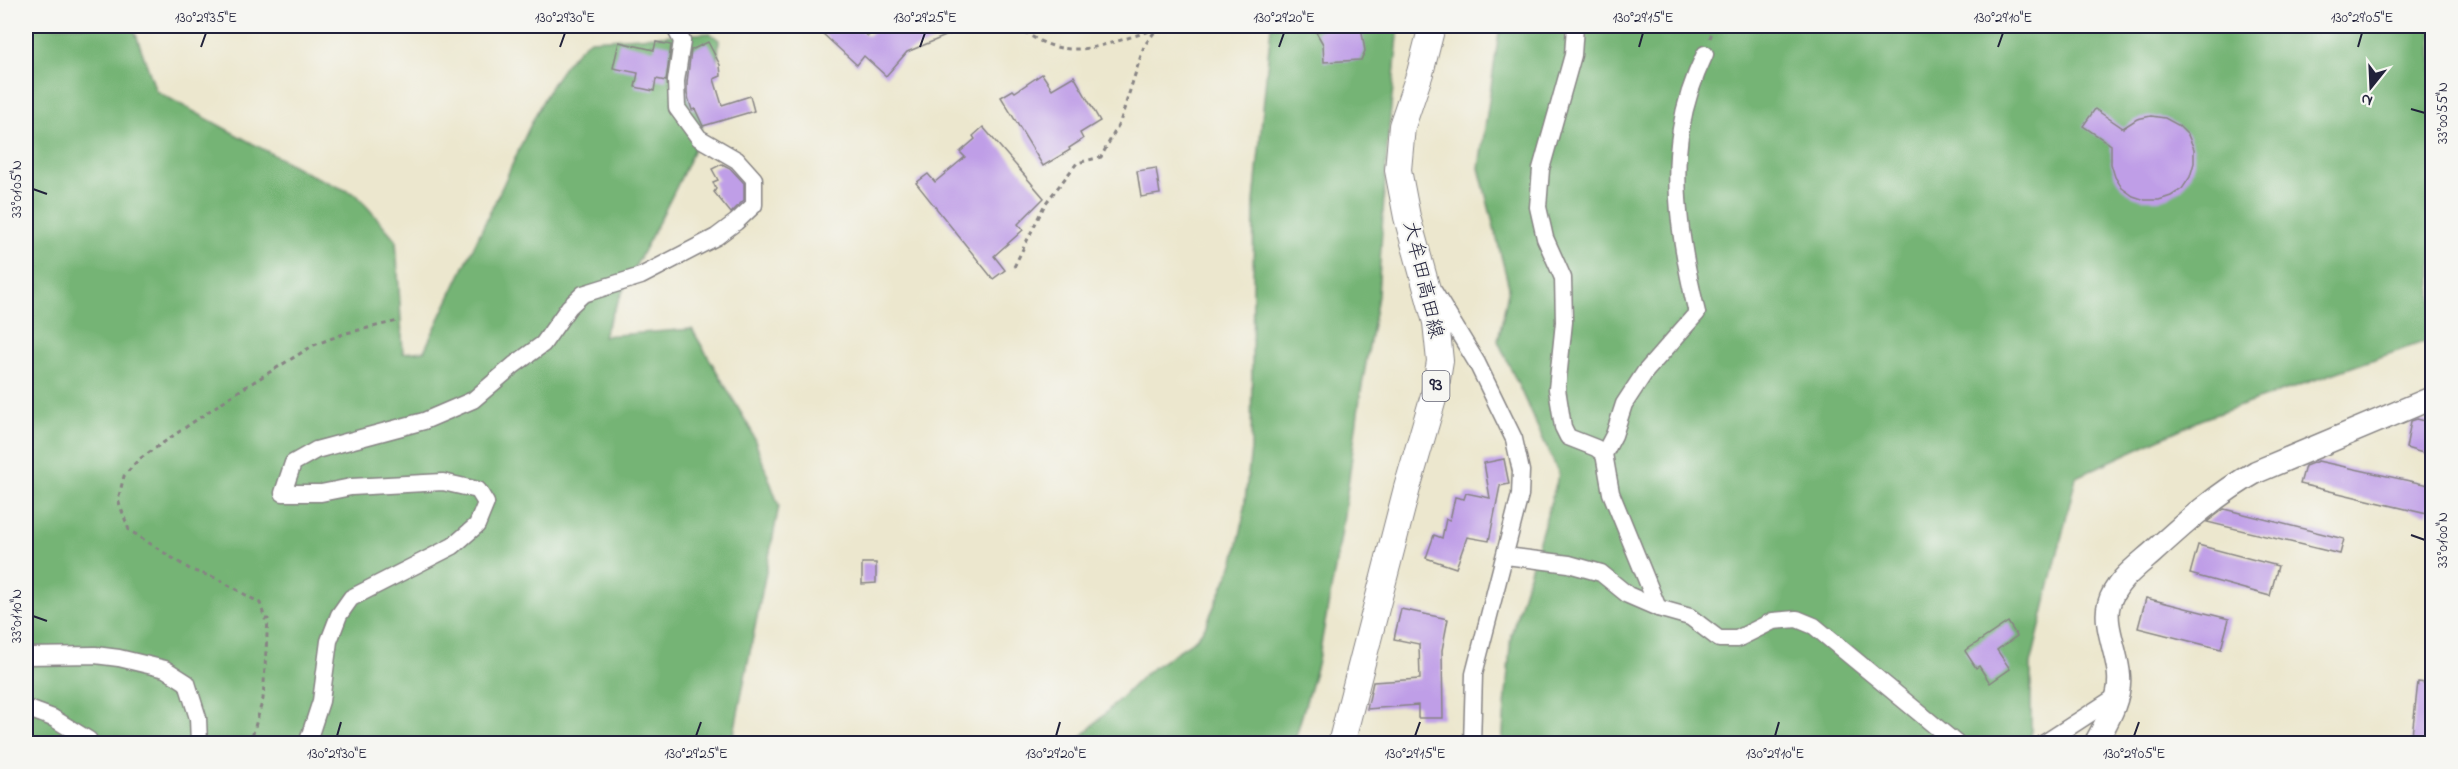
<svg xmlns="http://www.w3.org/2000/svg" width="2458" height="769" font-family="'Indie Flower','Klee One',sans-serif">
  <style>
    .forest { fill: #74b475; stroke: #4b6b58; stroke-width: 1.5 }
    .building { fill: #bf9ee7 }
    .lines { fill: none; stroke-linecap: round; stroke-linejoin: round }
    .street-casing { stroke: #878484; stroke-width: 19 }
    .secondary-casing { stroke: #878484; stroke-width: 25 }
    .primary-casing { stroke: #878484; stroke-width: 28 }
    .path { stroke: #878484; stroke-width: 3; stroke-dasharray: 4.5 4.5; stroke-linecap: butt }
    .street { stroke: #fff; stroke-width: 16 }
    .secondary { stroke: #fff; stroke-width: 22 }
    .primary { stroke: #fff; stroke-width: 26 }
    .ticks { fill: none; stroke: #22223b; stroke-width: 2 }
    .labels { text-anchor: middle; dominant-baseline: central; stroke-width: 4.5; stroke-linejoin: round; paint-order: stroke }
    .shield { fill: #f6f6f2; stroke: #626272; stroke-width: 1.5 }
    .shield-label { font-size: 18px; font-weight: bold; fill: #22223b }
    .street-label { font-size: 20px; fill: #22223b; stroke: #f6f6f2 }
    .neatline { fill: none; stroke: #22223b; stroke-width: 2 }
    .ticks-label { font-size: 15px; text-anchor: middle; fill: #22223b }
  </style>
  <rect width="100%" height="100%" fill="#f6f6f2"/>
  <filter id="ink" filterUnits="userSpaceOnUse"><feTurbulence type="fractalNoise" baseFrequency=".0167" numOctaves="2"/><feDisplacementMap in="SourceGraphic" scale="12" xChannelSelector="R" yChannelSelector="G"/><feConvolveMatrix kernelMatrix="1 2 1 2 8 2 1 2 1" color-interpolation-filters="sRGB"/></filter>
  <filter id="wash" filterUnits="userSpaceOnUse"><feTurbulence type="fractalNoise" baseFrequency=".008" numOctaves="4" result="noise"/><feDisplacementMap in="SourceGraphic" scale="24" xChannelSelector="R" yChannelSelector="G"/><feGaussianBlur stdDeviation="1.35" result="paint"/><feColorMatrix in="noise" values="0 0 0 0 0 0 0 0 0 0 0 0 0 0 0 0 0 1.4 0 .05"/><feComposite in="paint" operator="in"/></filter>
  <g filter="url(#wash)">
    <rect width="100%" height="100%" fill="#ece7ce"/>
    <g class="forest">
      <path d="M26 26H133L156 91 307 173 357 195 396 240 403 353 424 351C450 296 477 240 503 185 523 142 552 67 590 40L710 33 719 40C715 151 642 236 603 336L692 329 751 430 779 506 732 743H26Z"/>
      <polygon points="1271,26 1399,26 1387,148 1378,296 1361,391 1341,536 1318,661 1294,743 1074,744 1148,671 1195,640 1205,627 1234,561 1242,526 1251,449 1254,202"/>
      <polygon points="1500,26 2432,26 2432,339 2200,420 2076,477 2031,664 2031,743 1502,743 1511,635 1559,474 1498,341 1509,287 1479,168"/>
    </g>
    <g id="blocks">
      <g class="building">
        <polygon points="828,26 856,26 868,36 877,26 970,26 907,52 886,76 864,56 857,65 822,33"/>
        <polygon points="1329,26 1361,26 1365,51 1361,60 1324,62 1323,44 1316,32"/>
        <polygon points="619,42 654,50 656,42 671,45 666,81 656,79 654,91 635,87 638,73 613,68"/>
        <polygon points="708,42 720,65 721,76 714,79 722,105 750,96 754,111 703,126 695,109 692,110 687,94 687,82 691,50"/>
        <polygon points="1042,74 1052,89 1074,76 1100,121 1080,133 1083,139 1069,148 1070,150 1043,166 1001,97 1013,90 1015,92"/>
        <polygon points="2095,109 2123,128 2137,119 2151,116 2165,118 2178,125 2188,135 2194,149 2194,163 2190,177 2182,189 2171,196 2159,200 2145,200 2133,196 2122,188 2115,177 2111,164 2111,145 2083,126"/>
        <polygon points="983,127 1044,198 1018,224 1023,230 994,256 1005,270 993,279 916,183 928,174 935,182 965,157 960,152 975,139 973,136"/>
        <polygon points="722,164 730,168 744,183 744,200 731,213 714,192 716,189 713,182 718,180 712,169"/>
        <polygon points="1156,168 1160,194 1141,197 1137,171"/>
        <polygon points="2417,419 2433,423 2433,456 2406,448 2411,421"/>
        <polygon points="1504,459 1509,484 1500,486 1489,541 1467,537 1456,568 1426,558 1434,535 1442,538 1446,519 1450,520 1455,497 1464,499 1466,493 1490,498 1484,463"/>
        <polygon points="2318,461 2433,486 2427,514 2300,484 2305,466"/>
        <polygon points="2224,509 2344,539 2340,554 2207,522"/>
        <polygon points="2198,545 2278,566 2270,596 2190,574"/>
        <polygon points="862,563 876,563 876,583 862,584"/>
        <polygon points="2146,598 2229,619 2221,649 2138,628"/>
        <polygon points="1401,609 1448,619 1442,650 1443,718 1418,718 1418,705 1367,709 1373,682 1420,679 1419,644 1394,639"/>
        <polygon points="2008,622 2017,636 1997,650 2010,669 1990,683 1979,666 1976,668 1965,651"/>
        <polygon points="2418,682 2433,684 2433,744 2411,744"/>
      </g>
    </g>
  </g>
  <g filter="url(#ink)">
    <use href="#blocks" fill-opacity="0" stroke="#878484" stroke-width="1.5"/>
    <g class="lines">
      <defs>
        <g id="street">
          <polyline points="1575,26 1573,55 1541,169 1538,207 1545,238 1563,278 1564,322 1557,389 1563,427 1568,437 1596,448 1604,454"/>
          <polyline points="1434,292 1477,363 1514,439 1521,471 1520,495 1474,674 1472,744"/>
          <polyline points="1506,556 1569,564 1601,573 1628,595 1658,608 1690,617 1719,639 1737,639 1773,621 1797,619 1814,626 1957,744"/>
          <path d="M1658 608 1611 493 1604 454 1614 435 1624 404 1645 372 1697 313C1683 255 1671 189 1681 129 1685 103 1694 77 1705 54"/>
          <polyline points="26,656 95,655 119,658 165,669 187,683 198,718 199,744"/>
          <polyline points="26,708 53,718 89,740 90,744"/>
          <polyline points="307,744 321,701 329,641 339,615 351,598 453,546 477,525 486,503 478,490 443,482 351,487 321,493 283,493 293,463 316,450 424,421 473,400 514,365 543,344 569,307 583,294 641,276 716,237 736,222 754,205 754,179 737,160 699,138 677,108 676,81 682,41 674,26"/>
          <polyline points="2043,744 2117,696"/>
        </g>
        <path id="secondary" d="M2095 744C2106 723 2121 700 2119 676 2118 654 2103 624 2109 604 2115 582 2136 567 2152 553 2186 522 2217 494 2256 472L2432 398"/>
        <polyline id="primary" points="1341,744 1407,488 1435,392 1440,361 1436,322 1407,217 1398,170 1402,126 1420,73 1432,26"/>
      </defs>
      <use href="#street" class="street-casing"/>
      <use href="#secondary" class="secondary-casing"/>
      <use href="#primary" class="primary-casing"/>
      <g class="path">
        <path d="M1017 26C1066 66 1100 45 1154 30"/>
        <polyline points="1710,38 1714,26"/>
        <polyline points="1014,267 1045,204 1077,163 1101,157 1120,122 1144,46 1159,26"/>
        <polyline points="250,744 263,699 268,619 265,619 260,603 216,578 191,570 129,530 118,500 124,476 138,460 234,394 314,345 346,333 398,321"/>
      </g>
      <use href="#street" class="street"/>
      <use href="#secondary" class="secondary"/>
      <use href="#primary" class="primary"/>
    </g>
  </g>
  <path class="ticks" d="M201 47 206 33M560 47 565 33M920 47 925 33M1279 47 1284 33M1639 47 1643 33M1998 47 2003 33M2358 47 2362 33M2411 109 2425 113M33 189 47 194M2411 535 2425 540M33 616 47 621M337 736 341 722M696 736 701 722M1056 736 1060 722M1415 736 1420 722M1775 736 1779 722M2134 736 2139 722"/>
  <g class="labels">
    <rect class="shield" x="1422.5" y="371" width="27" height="30" rx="4.5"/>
    <g class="shield-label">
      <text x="1436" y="386">93</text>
    </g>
    <g class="street-label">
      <text transform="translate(1422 280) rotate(77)">大牟田高田線</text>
    </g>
  </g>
  <rect width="2458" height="769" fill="none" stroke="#f6f6f2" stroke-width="66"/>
  <g transform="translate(2371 87) rotate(198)" stroke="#f6f6f2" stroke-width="4.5" paint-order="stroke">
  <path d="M0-4.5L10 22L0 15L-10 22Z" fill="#22223b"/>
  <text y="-9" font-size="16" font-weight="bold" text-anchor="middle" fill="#22223b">N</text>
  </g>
  <rect x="33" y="33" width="2392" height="703" class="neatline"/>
  <g class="ticks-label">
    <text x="206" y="22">130°29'35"E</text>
    <text x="565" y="22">130°29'30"E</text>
    <text x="925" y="22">130°29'25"E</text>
    <text x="1284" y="22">130°29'20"E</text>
    <text x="1643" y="22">130°29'15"E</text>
    <text x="2003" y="22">130°29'10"E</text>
    <text x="2362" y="22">130°29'05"E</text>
    <text transform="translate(2442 113) rotate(-90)" y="5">33°00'55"N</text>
    <text transform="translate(16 189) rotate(-90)" y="5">33°01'05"N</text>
    <text transform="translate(2442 540) rotate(-90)" y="5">33°01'00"N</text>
    <text transform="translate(16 616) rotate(-90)" y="5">33°01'10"N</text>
    <text x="337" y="758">130°29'30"E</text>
    <text x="696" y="758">130°29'25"E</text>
    <text x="1056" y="758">130°29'20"E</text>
    <text x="1415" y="758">130°29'15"E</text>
    <text x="1775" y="758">130°29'10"E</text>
    <text x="2134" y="758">130°29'05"E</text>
  </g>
</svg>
